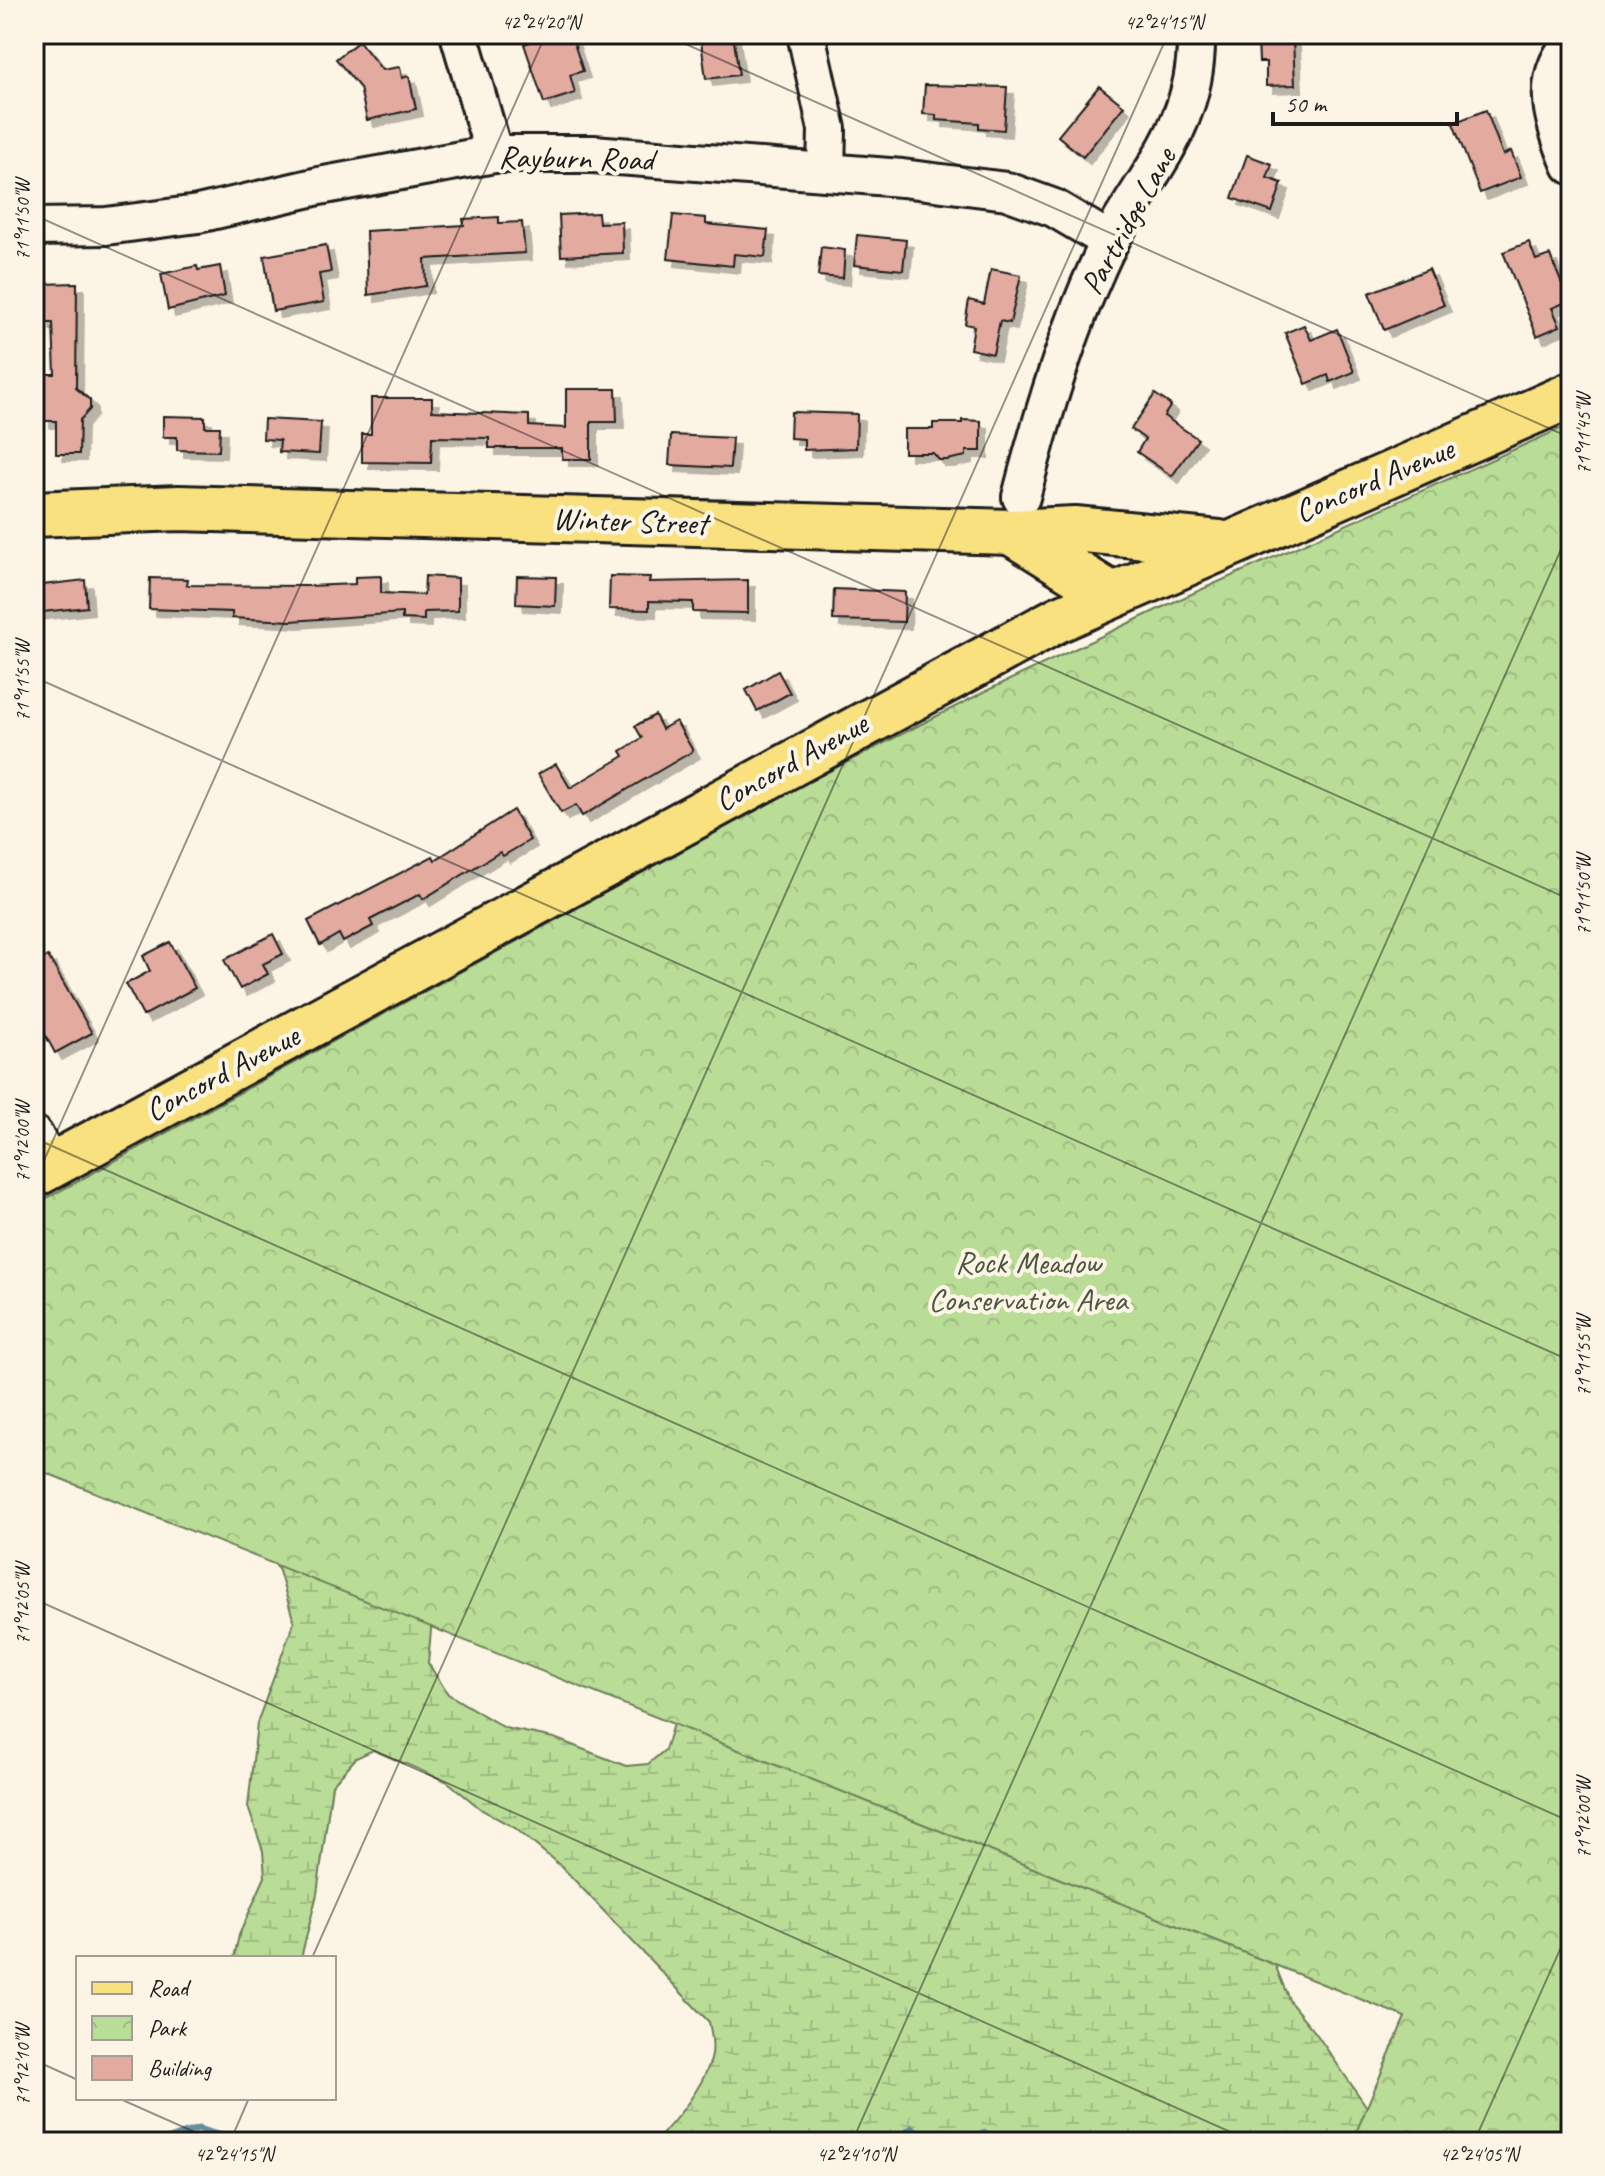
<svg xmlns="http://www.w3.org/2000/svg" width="1605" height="2176" font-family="Caveat,sans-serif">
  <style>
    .wetland { fill: url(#wetland-marsh); stroke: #6a7c59; stroke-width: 2 }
    .park { fill: url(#park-crowns); stroke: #6a7c59; stroke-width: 2 }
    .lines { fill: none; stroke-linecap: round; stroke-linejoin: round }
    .stream { stroke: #638f9e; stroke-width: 7 }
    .building { fill: #e3aa9f; stroke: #1c1c1c; stroke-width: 2; filter: url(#shadow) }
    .minor-casing { stroke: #1c1c1c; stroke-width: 42 }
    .major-casing { stroke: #1c1c1c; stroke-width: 50 }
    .minor { stroke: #fcf5e5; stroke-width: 36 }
    .major { stroke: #fae180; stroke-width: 44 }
    .ticks { fill: none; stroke: #1c1c1c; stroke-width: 2; stroke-opacity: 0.45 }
    .labels { text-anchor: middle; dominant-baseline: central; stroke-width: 8; stroke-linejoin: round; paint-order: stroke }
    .street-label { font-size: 32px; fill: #1c1c1c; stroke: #fcf5e5 }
    .park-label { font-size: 32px; fill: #4b5641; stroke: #fcf5e5 }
    .neatline { fill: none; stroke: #1c1c1c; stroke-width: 3 }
    .ticks-label { font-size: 20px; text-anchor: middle; fill: #1c1c1c }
  </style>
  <defs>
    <pattern id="wetland-marsh" width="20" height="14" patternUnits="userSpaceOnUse" patternTransform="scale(2)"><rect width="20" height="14" fill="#b9dc96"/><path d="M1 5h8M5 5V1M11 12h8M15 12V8" fill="none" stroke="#9ebc81"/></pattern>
    <pattern id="park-crowns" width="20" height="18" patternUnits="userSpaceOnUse" patternTransform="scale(2)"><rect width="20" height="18" fill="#b9dc96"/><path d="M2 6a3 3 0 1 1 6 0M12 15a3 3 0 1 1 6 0" fill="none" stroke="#9ebc81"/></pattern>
    <filter id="shadow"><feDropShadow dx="7" dy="7" stdDeviation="0" flood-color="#0004"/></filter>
  </defs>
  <rect width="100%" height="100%" fill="#fcf5e5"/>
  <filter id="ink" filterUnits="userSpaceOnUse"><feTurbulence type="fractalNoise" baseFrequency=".0125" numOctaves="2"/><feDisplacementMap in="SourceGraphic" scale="16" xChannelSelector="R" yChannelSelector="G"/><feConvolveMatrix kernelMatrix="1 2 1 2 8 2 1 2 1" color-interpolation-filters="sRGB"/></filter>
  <g filter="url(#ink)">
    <path class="wetland" d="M34 1333 432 1619 428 1663 448 1694 505 1728 554 1738 626 1766 648 1764 665 1750 673 1724 672 1702 1265 1940 1290 2002 1315 2032 1391 2142H655C674 2122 699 2092 709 2065 715 2052 712 2036 709 2022L563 1868 515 1828 482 1810 448 1782 373 1750 356 1758 332 1785 317 1894 301 1958H234L239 1935 265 1877 263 1851 248 1807 257 1723 294 1622 279 1571 261 1540Z"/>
    <polygon class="park" points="1571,424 1571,2142 1352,2142 1405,2017 34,1468 34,1205 808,782 986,691 1167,605"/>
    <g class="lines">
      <g class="stream">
        <polyline points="161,2142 198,2129 241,2142"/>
        <polyline points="314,2142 361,2136 369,2142"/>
        <polyline points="894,2142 912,2128 931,2142"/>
        <polyline points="965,2142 984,2133 1010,2142"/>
      </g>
    </g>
    <g class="building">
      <polygon points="554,34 571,34 583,71 570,75 575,93 544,103 524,44"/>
      <polygon points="700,34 733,34 739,75 706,79"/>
      <polygon points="1293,39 1295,85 1266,86 1266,62 1259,62 1258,40"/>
      <polygon points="359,41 382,70 400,67 402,78 409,76 416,109 367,120 360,88 336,59"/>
      <polygon points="925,85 1007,87 1004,130 979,128 979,123 936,120 936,115 923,114"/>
      <polygon points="1099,86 1124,106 1083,157 1058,136"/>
      <polygon points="1486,110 1503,155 1511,151 1521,177 1480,193 1453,123"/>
      <polygon points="1247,155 1272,164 1267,178 1282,183 1272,212 1232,198"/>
      <polygon points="598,213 599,223 622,222 623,253 561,256 559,215"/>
      <polygon points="673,215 706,218 706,224 768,230 765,257 734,254 733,266 668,259"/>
      <polygon points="499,217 499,223 522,222 525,253 425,259 426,286 368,295 366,231 464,225 463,219"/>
      <polygon points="857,235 906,240 903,270 854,265"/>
      <polygon points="1529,242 1536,260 1550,255 1569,301 1552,308 1560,326 1537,336 1503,252"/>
      <polygon points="326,245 331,272 319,274 324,302 273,311 264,256"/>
      <polygon points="821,247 845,250 843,278 818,276"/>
      <polygon points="197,266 198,270 220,266 225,296 168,310 161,274"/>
      <polygon points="991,269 1021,275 1010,323 1000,321 993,354 970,349 974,326 965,324 969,300 984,304"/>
      <polygon points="1429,269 1444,305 1384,330 1369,293"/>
      <polygon points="77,283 76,388 90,400 90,409 80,420 79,454 56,454 56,421 43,421 44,374 55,374 53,323 43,323 42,284"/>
      <polygon points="1304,325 1311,340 1337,329 1354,372 1330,382 1328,375 1306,384 1285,333"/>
      <polygon points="566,389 616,389 617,422 591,422 591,459 562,459 562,448 489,448 489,438 432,437 431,463 362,462 362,434 371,434 371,398 432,398 432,411 529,415 529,426 566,428"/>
      <polygon points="1155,394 1171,405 1164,416 1198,439 1172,476 1137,452 1145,439 1131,429"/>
      <polygon points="791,412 857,414 856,448 804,450 804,439 790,438"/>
      <polygon points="163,416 205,417 205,427 220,427 219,451 177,450 177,437 163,437"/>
      <polygon points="264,419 321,422 319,454 279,452 280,440 263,439"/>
      <polygon points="962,420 981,421 981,451 966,451 966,456 947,460 939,460 933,453 904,453 904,429 933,429 933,423 962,423"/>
      <polygon points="671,435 732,438 730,468 669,465"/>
      <polygon points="381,576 381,593 424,595 425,576 458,578 458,611 424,612 424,620 402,619 402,613 291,621 232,618 232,612 149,609 150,578 188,579 187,585 308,586 355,584 355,577"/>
      <polygon points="517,576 556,577 555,606 516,604"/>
      <polygon points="610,576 650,577 649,582 748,580 748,613 693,612 693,602 649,601 649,610 609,609"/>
      <polygon points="85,580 87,607 34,613 34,586"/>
      <polygon points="834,589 905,592 904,622 833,620"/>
      <polygon points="778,671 790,693 757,711 746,690"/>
      <polygon points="655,715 662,729 676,721 693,751 582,816 576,805 561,813 538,774 556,764 570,788 624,756 621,751 642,738 635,726"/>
      <polygon points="513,810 530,840 503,856 500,852 423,899 420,894 370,920 373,926 343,942 339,934 320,945 308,921 433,856 435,860"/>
      <polygon points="273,934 283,954 263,964 268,974 240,989 224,960"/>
      <polygon points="170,942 195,988 143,1016 126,984 150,971 143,956"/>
      <polygon points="48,956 92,1033 55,1053 34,1014 34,964"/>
    </g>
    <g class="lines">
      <defs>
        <g id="minor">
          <polyline points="459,34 494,154"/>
          <polyline points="806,34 827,129 826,172"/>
          <path d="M1571 44C1538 81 1554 125 1571 165"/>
          <polyline points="34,227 106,226 198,214 319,186 494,154 593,154 902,178 1007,191 1054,208 1110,241"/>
          <path d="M1021 497C1041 419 1065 339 1098 266 1134 183 1199 134 1196 34"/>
          <polyline points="34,1135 51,1166"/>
        </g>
        <g id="major">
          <polyline points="34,514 179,508 1011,532 1075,529 1219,543"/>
          <polyline points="1011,532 1112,595"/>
          <polyline points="34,1175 1057,620 1571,395"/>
        </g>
      </defs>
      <use href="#minor" class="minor-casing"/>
      <use href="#major" class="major-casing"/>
      <use href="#minor" class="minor"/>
      <use href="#major" class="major"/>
    </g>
  </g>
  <path class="ticks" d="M663 34 1571 438M34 215 1571 900M34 677 1571 1361M34 1138 1571 1822M34 1183 546 34M34 1599 1253 2142M312 1958 1168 34M34 2060 78 2080M118 2098 217 2142M230 2142 249 2098M852 2142 1571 527M1474 2142 1571 1925"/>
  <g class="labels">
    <g class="street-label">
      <text transform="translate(576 158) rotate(1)">Rayburn Road</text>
      <text transform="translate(1128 221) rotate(-61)">Partridge Lane</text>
      <text transform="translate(1374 480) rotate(-23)">Concord Avenue</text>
      <text transform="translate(630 521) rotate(2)">Winter Street</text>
      <text transform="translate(791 762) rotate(-29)">Concord Avenue</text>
      <text transform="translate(222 1073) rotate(-28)">Concord Avenue</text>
    </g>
    <g class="park-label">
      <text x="1028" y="1262">Rock Meadow<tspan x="1028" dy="37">Conservation Area</tspan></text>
    </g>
  </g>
  <rect width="1605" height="2176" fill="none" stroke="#fcf5e5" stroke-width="88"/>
  <rect x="76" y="1956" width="260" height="144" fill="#fcf5e5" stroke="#a29e95" stroke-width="2"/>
  <rect x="92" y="1982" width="40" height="12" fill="#fae180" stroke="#a29e95" stroke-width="2"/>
  <text x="148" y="1996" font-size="24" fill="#1c1c1c">Road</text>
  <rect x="92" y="2016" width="40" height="24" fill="url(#park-crowns)" stroke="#a29e95" stroke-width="2"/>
  <text x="148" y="2036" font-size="24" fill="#1c1c1c">Park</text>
  <rect x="92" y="2056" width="40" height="24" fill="#e3aa9f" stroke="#a29e95" stroke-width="2"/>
  <text x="148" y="2076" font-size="24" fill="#1c1c1c">Building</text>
  <path d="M1273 112v12h184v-12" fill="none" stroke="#1c1c1c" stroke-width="4"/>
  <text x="1285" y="112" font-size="24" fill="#1c1c1c" stroke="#fcf5e5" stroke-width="6" paint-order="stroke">50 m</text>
  <rect x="44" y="44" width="1517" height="2088" class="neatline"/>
  <g class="ticks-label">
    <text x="541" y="29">42°24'20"N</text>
    <text x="1164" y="29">42°24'15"N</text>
    <text transform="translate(22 220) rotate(-90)" y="7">71°11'50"W</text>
    <text transform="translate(1583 434) rotate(-90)" y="7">71°11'45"W</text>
    <text transform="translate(22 681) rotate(-90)" y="7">71°11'55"W</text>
    <text transform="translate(1583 895) rotate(-90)" y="7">71°11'50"W</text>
    <text transform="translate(22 1142) rotate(-90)" y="7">71°12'00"W</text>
    <text transform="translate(1583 1356) rotate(-90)" y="7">71°11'55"W</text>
    <text transform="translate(22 1604) rotate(-90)" y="7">71°12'05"W</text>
    <text transform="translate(1583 1818) rotate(-90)" y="7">71°12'00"W</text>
    <text transform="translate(22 2065) rotate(-90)" y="7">71°12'10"W</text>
    <text x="234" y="2161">42°24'15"N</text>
    <text x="856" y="2161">42°24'10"N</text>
    <text x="1479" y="2161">42°24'05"N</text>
  </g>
</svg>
